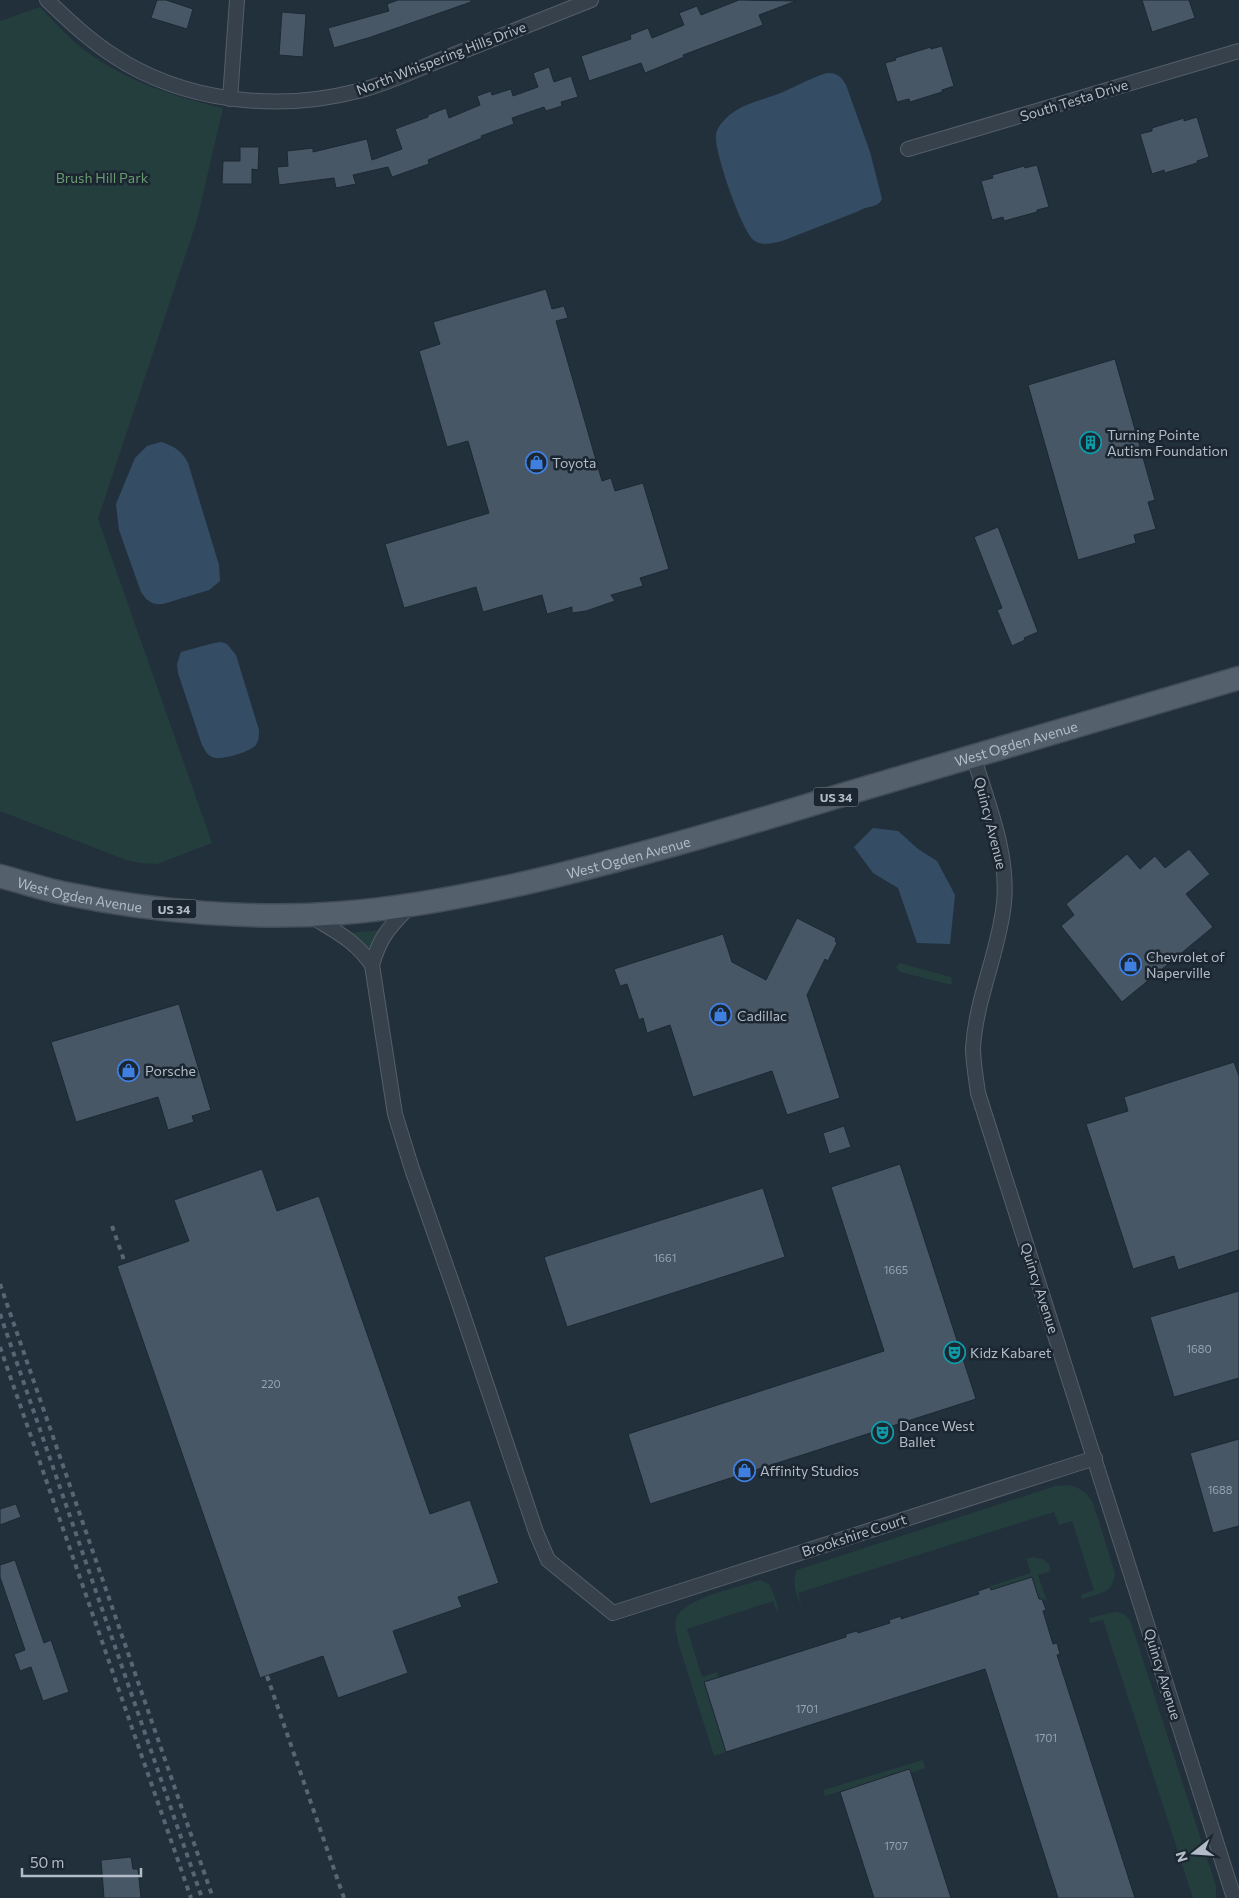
<svg xmlns="http://www.w3.org/2000/svg" width="1239" height="1898" font-family="Commissioner,sans-serif">
  <style>
    .green { fill: #243d3d }
    .water { fill: #354d64 }
    .building { fill: #485765; stroke: #1d2833 }
    .lines { fill: none; stroke-linecap: round; stroke-linejoin: round }
    .street-casing { stroke: #545f6a; stroke-width: 16 }
    .primary-casing { stroke: #424d58; stroke-width: 25 }
    .street { stroke: #36414c; stroke-width: 14 }
    .primary { stroke: #54606c; stroke-width: 22 }
    .rail { stroke: #586674; stroke-width: 4; stroke-dasharray: 5 5; stroke-linecap: butt }
    .labels { text-anchor: middle; dominant-baseline: central; stroke-width: 5; stroke-linejoin: round; paint-order: stroke }
    .number-label { font-size: 11px; fill: #97a3af }
    .shield { fill: #1b2631; stroke: #848f9b; stroke-width: 1 }
    .shield-label { font-size: 12px; font-weight: bold; fill: #b1bcc8 }
    .street-label { font-size: 14px; fill: #b1bcc8; stroke: #1b2631 }
    .park-label { font-size: 14px; fill: #679a6e; stroke: #1b2631 }
    .poi-label { font-size: 14px; fill: #b1bcc8; stroke: #1b2631; text-anchor: start }
  </style>
  <rect width="100%" height="100%" fill="#22303c"/>
  <g class="green">
    <path d="M40 7C55 22 70 40 87 52 128 82 175 97 223 108L197 220 98 519 212 843 157 864 141 863 126 860 0 811V21Z"/>
    <polygon points="382,930 371,955 347,933"/>
    <polygon points="900,963 951,977 952,984 948,984 900,972 896,967"/>
    <path d="M1068 1485C1080 1487 1086 1492 1093 1503L1115 1573C1113 1594 1100 1593 1082 1599L1081 1595 1094 1590 1072 1521 1059 1525 1054 1512 798 1593 802 1607C796 1594 791 1583 797 1570L1055 1486Z"/>
    <polygon points="1034,1557 1042,1559 1049,1564 1051,1571 1038,1575 1047,1601 1042,1599 1039,1599 1032,1577 991,1590 990,1587 987,1587 1031,1573 1026,1559"/>
    <path d="M760 1580 770 1585 777 1604 778 1614 773 1601 687 1629 702 1677 717 1672 718 1678 704 1683 726 1752 714 1756 678 1642C677 1634 674 1626 676 1619 683 1598 740 1587 760 1580Z"/>
    <path d="M1114 1612C1122 1612 1125 1614 1130 1620L1216 1886V1898H1193L1103 1620 1090 1623 1089 1618Z"/>
    <polygon points="923,1760 925,1768 911,1773 909,1770 825,1796 823,1790"/>
  </g>
  <g class="water">
    <path d="M827 73C837 73 841 76 846 85L870 152 882 199C877 209 867 205 859 211L782 241C773 243 763 246 755 241 742 233 716 155 716 139 715 134 718 128 721 124 735 105 760 101 781 93 796 86 811 78 827 73Z"/>
    <path d="M161 442C174 446 181 450 188 463L219 565 220 581 209 590 163 604C152 605 147 601 141 592L119 530 116 504 135 458 147 446Z"/>
    <path d="M221 642 227 644 236 655 259 730C259 735 259 740 256 745 250 752 220 761 212 757 207 755 205 750 202 745L178 673 177 664 181 652 214 643Z"/>
    <polygon points="873,828 898,831 918,849 937,861 955,895 950,944 917,943 898,888 873,873 854,847"/>
  </g>
  <g class="building">
    <polygon points="157,0 166,0 193,9 187,29 151,18"/>
    <polygon points="398,0 471,0 471,2 371,37 334,48 328,28 389,11 387,4"/>
    <polygon points="739,0 796,1 759,15 763,25 683,55 684,57 645,73 641,63 589,81 581,56 631,39 630,35 648,28 652,38 684,25 679,13 697,6 701,15"/>
    <polygon points="1142,0 1189,0 1195,18 1152,32"/>
    <polygon points="282,12 306,14 303,57 279,55"/>
    <polygon points="942,46 954,86 942,90 942,92 910,102 909,99 897,102 885,63 896,60 895,58 931,47 931,49"/>
    <polygon points="549,67 554,82 571,76 578,97 561,102 562,106 546,111 544,107 512,118 514,124 481,136 482,138 428,160 429,164 392,177 388,167 353,175 356,184 336,188 334,178 279,185 277,167 288,166 287,151 313,148 313,152 367,139 372,160 402,149 395,129 428,117 428,115 446,108 449,118 480,105 477,96 491,91 492,95 511,89 513,96 538,87 533,73"/>
    <polygon points="1197,117 1209,157 1197,161 1197,163 1165,173 1164,170 1152,174 1140,134 1152,131 1152,128 1184,118 1184,121"/>
    <polygon points="240,147 259,147 258,170 252,169 252,184 222,184 223,161 240,161"/>
    <polygon points="1037,165 1049,207 1037,210 1037,212 1004,221 1003,217 992,220 981,181 993,178 992,175 1024,166 1025,168"/>
    <polygon points="546,289 552,309 564,306 568,318 556,321 602,481 611,478 615,491 643,483 669,569 640,578 643,586 611,595 615,601 586,611 572,613 572,607 547,614 542,595 483,612 476,587 404,608 385,544 489,513 468,441 447,447 419,351 440,344 433,322"/>
    <polygon points="1115,359 1155,500 1148,502 1156,529 1134,535 1136,543 1078,560 1028,385"/>
    <polygon points="998,527 1038,632 1024,638 1025,640 1012,646 997,610 1002,608 974,537"/>
    <polygon points="1189,849 1210,874 1186,894 1213,927 1122,1002 1061,926 1074,915 1066,904 1127,854 1140,869 1155,856 1165,868"/>
    <polygon points="797,918 836,938 835,941 837,943 828,961 825,959 807,995 840,1098 787,1115 772,1071 693,1097 670,1025 647,1033 643,1018 639,1020 627,984 620,986 614,969 723,934 732,962 766,980"/>
    <polygon points="179,1004 211,1110 192,1116 194,1122 168,1130 158,1097 76,1122 51,1042"/>
    <polygon points="1234,1062 1239,1076 1239,1250 1178,1270 1174,1256 1133,1269 1086,1124 1128,1111 1124,1097"/>
    <polygon points="844,1126 851,1147 829,1154 823,1133"/>
    <polygon points="900,1164 976,1399 650,1504 628,1434 884,1351 831,1187"/>
    <polygon points="262,1169 277,1211 319,1196 430,1514 470,1500 499,1583 458,1597 462,1607 393,1631 408,1673 338,1698 323,1656 260,1678 117,1266 189,1241 174,1200"/>
    <polygon points="763,1188 785,1257 567,1327 544,1257"/>
    <polygon points="1239,1291 1239,1378 1174,1397 1150,1317"/>
    <polygon points="1239,1439 1239,1526 1213,1533 1190,1453"/>
    <polygon points="16,1504 21,1517 0,1525 0,1509"/>
    <polygon points="15,1560 44,1643 51,1640 69,1692 43,1701 31,1667 20,1671 14,1654 25,1650 0,1577 0,1565"/>
    <polygon points="1032,1577 1039,1599 1042,1599 1046,1610 1043,1611 1053,1644 1057,1643 1060,1654 1057,1655 1135,1898 1058,1898 985,1669 726,1752 704,1682 846,1637 846,1634 857,1631 858,1633 890,1623 889,1620 901,1616 901,1619 979,1594 978,1591 990,1587 991,1590"/>
    <polygon points="909,1769 910,1770 951,1898 874,1898 840,1792"/>
    <polygon points="131,1857 133,1869 138,1869 141,1898 104,1898 101,1860"/>
  </g>
  <g class="lines">
    <defs>
      <g id="street">
        <path d="M47 0C68 20 89 40 114 56 184 102 277 112 358 91 387 84 415 70 443 59 492 39 542 20 591 0"/>
        <polyline points="230,99 237,0"/>
        <polyline points="908,149 1239,51"/>
        <path d="M973 755C987 802 1009 853 1004 903 999 952 976 998 973 1048 973 1062 976 1078 978 1093L1234 1898"/>
        <path d="M412 904C390 927 381 934 372 965L395 1114 412 1169 458 1300 536 1532 548 1560 613 1613 1095 1458"/>
        <path d="M311 916C336 932 355 940 372 965"/>
      </g>
      <g id="primary">
        <path id="s1" d="M0 876C23 882 45 890 68 894 155 912 254 920 342 913 408 908 473 895 538 880 644 855 748 824 852 792 981 753 1110 715 1239 678"/>
      </g>
    </defs>
    <use href="#street" class="street-casing"/>
    <use href="#primary" class="primary-casing"/>
    <use href="#street" class="street"/>
    <use href="#primary" class="primary"/>
    <g class="rail">
      <polyline points="112,1226 125,1263"/>
      <polyline points="0,1284 213,1898"/>
      <polyline points="0,1314 202,1898"/>
      <polyline points="0,1347 191,1898"/>
      <polyline points="267,1676 344,1898"/>
    </g>
  </g>
  <defs>
    <symbol id="building-ring" viewBox="-11 -11 22 22"><circle r="9.5" fill="#1b2631" stroke="#0f9aa8" stroke-width="1.5"/><path d="M-4-6H4V6H1V3H-1V6H-4ZM-2.5-4.3h1.7v1.8h-1.7ZM.8-4.3h1.7v1.8H.8ZM-2.5-1h1.7V.8h-1.7ZM.8-1h1.7V.8H.8Z" fill="#0f9aa8"/></symbol>
    <symbol id="shop-ring" viewBox="-11 -11 22 22"><circle r="9.5" fill="#1b2631" stroke="#3f7fe0" stroke-width="1.5"/><path d="M-5-2.5h2.3a2.7 3.5 0 0 1 5.4 0H5L5.5 6h-11ZM-1.5-2.5h3a1.5 2.3 0 0 0-3 0Z" fill="#3f7fe0"/></symbol>
    <symbol id="theatre-ring" viewBox="-11 -11 22 22"><circle r="9.5" fill="#1b2631" stroke="#0f9aa8" stroke-width="1.5"/><path d="M-5-5.5Q0-4 5-5.5V0Q5 5 0 6Q-5 5-5 0ZM-3.3-2.5H-1v1.5H-3.3ZM1-2.5H3.3v1.5H1ZM-2.8 1Q0 5.5 2.8 1Z" fill="#0f9aa8"/></symbol>
  </defs>
  <g fill-rule="evenodd">
    <use href="#building-ring" x="1078" y="430" width="25" height="25"/>
    <use href="#shop-ring" x="524" y="450" width="25" height="25"/>
    <use href="#shop-ring" x="1118" y="952" width="25" height="25"/>
    <use href="#shop-ring" x="708" y="1002" width="25" height="25"/>
    <use href="#shop-ring" x="116" y="1058" width="25" height="25"/>
    <use href="#theatre-ring" x="942" y="1340" width="25" height="25"/>
    <use href="#theatre-ring" x="870" y="1420" width="25" height="25"/>
    <use href="#shop-ring" x="732" y="1458" width="25" height="25"/>
  </g>
  <g class="labels">
    <g class="number-label">
      <text x="665" y="1257">1661</text>
      <text x="896" y="1269">1665</text>
      <text x="1199" y="1348">1680</text>
      <text x="271" y="1383">220</text>
      <text x="1220" y="1489">1688</text>
      <text x="807" y="1708">1701</text>
      <text x="1046" y="1737">1701</text>
      <text x="896" y="1845">1707</text>
    </g>
    <g class="shield">
      <rect x="813.5" y="787.5" width="45" height="19" rx="4"/>
      <rect x="151.5" y="899.5" width="45" height="19" rx="4"/>
    </g>
    <g class="shield-label">
      <text x="836" y="797">US 34</text>
      <text x="174" y="909">US 34</text>
    </g>
    <g class="street-label">
      <text transform="translate(441 58) rotate(-21)">North Whispering Hills Drive</text>
      <text transform="translate(1074 100) rotate(-17)">South Testa Drive</text>
      <text stroke="none"><textPath href="#s1" startOffset="1042">West Ogden Avenue</textPath></text>
      <text transform="translate(991 823) rotate(76)">Quincy Avenue</text>
      <text stroke="none"><textPath href="#s1" startOffset="638">West Ogden Avenue</textPath></text>
      <text stroke="none"><textPath href="#s1" startOffset="82">West Ogden Avenue</textPath></text>
      <text transform="translate(1040 1288) rotate(72)">Quincy Avenue</text>
      <text transform="translate(854 1535) rotate(-18)">Brookshire Court</text>
      <text transform="translate(1163 1674) rotate(73)">Quincy Avenue</text>
    </g>
    <g class="park-label">
      <text x="102" y="177">Brush Hill Park</text>
    </g>
    <g class="poi-label">
      <text x="1107" y="434">Turning Pointe<tspan x="1107" dy="16">Autism Foundation</tspan></text>
      <text x="552" y="462">Toyota</text>
      <text x="1146" y="956">Chevrolet of<tspan x="1146" dy="16">Naperville</tspan></text>
      <text x="737" y="1015">Cadillac</text>
      <text x="145" y="1070">Porsche</text>
      <text x="970" y="1352">Kidz Kabaret</text>
      <text x="899" y="1425">Dance West<tspan x="899" dy="16">Ballet</tspan></text>
      <text x="760" y="1470">Affinity Studios</text>
    </g>
  </g>
  <g transform="translate(1194 1853) rotate(253)" stroke="#1b2631" stroke-width="4" paint-order="stroke">
  <path d="M0-4L9 19L0 12L-9 19Z" fill="#b1bcc8"/>
  <text y="-8" font-size="14" font-weight="bold" text-anchor="middle" fill="#b1bcc8">N</text>
  </g>
  <path d="M22 1868v8h119v-8" fill="none" stroke="#b1bcc8" stroke-width="2.5"/>
  <text x="30" y="1868" font-size="15" fill="#b1bcc8" stroke="#1b2631" stroke-width="4" paint-order="stroke">50 m</text>
</svg>
